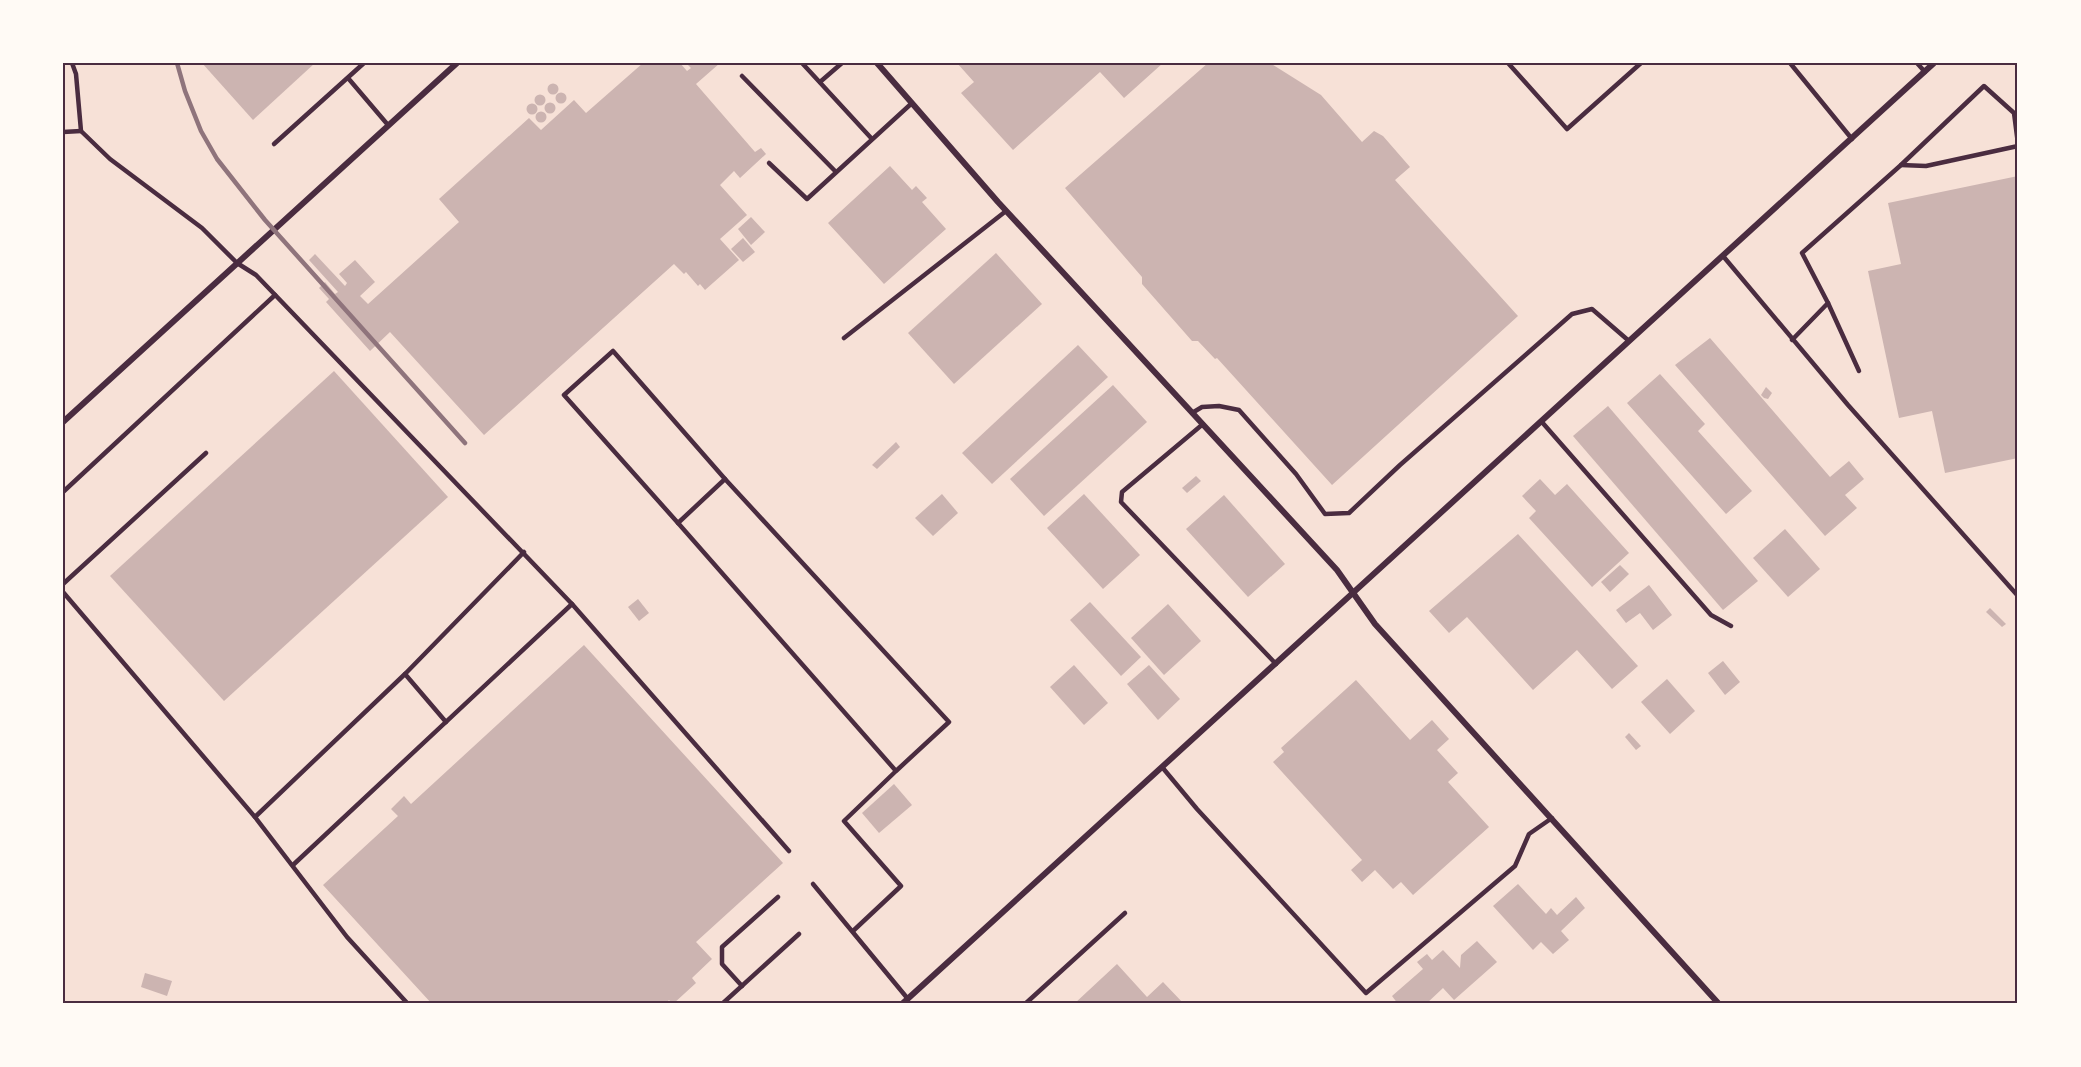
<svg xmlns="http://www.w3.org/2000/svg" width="2081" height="1067" font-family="Barlow,sans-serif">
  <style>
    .building { fill: #ccb4b1 }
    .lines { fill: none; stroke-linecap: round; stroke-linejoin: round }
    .service { stroke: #4a2c40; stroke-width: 4.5 }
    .minor { stroke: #4a2c40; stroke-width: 6 }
    .rail { stroke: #8f747c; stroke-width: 4.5 }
    .neatline { fill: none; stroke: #4a2c40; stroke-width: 2 }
  </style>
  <rect width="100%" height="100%" fill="#f7e1d7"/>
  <g class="building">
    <polygon points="202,63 315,63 253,120"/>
    <polygon points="643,63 680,63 687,71 691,68 686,63 720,63 696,84 755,152 761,148 766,154 740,178 734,171 720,185 747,215 720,239 739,260 705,290 700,284 698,286 686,272 684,274 674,264 484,435 390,332 370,351 326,302 329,299 319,288 325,282 335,294 338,292 309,260 315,254 345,286 347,283 339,274 355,260 375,282 360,296 368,304 459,222 439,199 529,118 541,130 574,100 586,113"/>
    <polygon points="957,63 1163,63 1124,98 1100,72 1013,150 961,93 974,82"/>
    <polygon points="1208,63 1270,63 1321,95 1362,142 1374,131 1383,136 1410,167 1395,180 1518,316 1332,485 1217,358 1215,359 1198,341 1192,341 1142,284 1142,277 1065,188"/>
    <circle cx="553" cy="89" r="5.5"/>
    <circle cx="561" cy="98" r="5.5"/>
    <circle cx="540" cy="100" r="5.5"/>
    <circle cx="550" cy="108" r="5.5"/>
    <circle cx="532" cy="109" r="5.5"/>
    <circle cx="541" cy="117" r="5.5"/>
    <polygon points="890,166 912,190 916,186 927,198 922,202 946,229 884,284 828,223"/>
    <polygon points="2018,176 2018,458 1945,473 1932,411 1899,418 1868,271 1901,264 1888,203"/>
    <polygon points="751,217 765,232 751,245 738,229"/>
    <polygon points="743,238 755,252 743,262 731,249"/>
    <polygon points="996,253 1042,304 954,384 908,333"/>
    <polygon points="1710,338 1830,477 1849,461 1864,479 1845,495 1857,508 1825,536 1675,365"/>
    <polygon points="1078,345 1108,377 992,484 962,453"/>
    <polygon points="334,371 448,497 224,701 110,576"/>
    <polygon points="1660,374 1705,424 1698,431 1752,491 1726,514 1627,403"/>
    <polygon points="1113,385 1147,422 1044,516 1010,479"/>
    <polygon points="1766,387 1772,393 1768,399 1764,398 1761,395"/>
    <polygon points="1608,406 1758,581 1723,610 1573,436"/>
    <polygon points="896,442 900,447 877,469 872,465"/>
    <polygon points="1196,476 1201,481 1187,493 1182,488"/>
    <polygon points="1540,479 1555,495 1567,484 1629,553 1592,587 1529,518 1536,511 1522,496"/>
    <polygon points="942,494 958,513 933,536 915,518"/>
    <polygon points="1084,494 1140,555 1103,589 1047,528"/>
    <polygon points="1224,495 1285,564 1248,597 1186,529"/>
    <polygon points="1785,529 1820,569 1788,597 1753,558"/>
    <polygon points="1518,534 1638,666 1612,689 1577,650 1533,690 1467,617 1449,633 1429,611"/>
    <polygon points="1620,565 1629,574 1610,592 1601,582"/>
    <polygon points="1649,585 1672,615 1653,630 1640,613 1626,623 1616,610"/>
    <polygon points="638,599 649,613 639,621 628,607"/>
    <polygon points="1090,602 1141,657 1121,676 1070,620"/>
    <polygon points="1168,604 1201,641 1164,675 1131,638"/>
    <polygon points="1990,608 2006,624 2002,627 1986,612"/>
    <polygon points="584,645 783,863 696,942 712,959 692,978 696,983 673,1004 669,1000 665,1004 636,1004 633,1001 630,1004 432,1004 323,885 398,816 391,809 404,796 411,804"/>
    <polygon points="1723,661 1740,682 1725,695 1708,673"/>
    <polygon points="1074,665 1108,703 1084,725 1050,687"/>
    <polygon points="1149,665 1180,699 1158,720 1127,684"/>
    <polygon points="1667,679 1695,711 1670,734 1641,702"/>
    <polygon points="1356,680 1410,740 1432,720 1449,739 1437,750 1458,773 1448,782 1489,827 1413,895 1401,882 1393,889 1375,870 1362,882 1351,870 1362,860 1273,762 1284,752 1281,748"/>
    <polygon points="1629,733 1641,746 1636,750 1625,737"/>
    <polygon points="894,784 912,805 879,833 862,813"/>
    <polygon points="1518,884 1546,914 1551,908 1557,915 1576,897 1585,908 1561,931 1569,940 1553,954 1541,942 1533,950 1493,906"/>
    <polygon points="1477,941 1497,962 1454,1000 1443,988 1426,1004 1398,1004 1392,996 1423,969 1417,962 1427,954 1432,960 1443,950 1460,968 1461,955"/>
    <polygon points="1117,964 1147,997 1163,982 1184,1004 1074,1004"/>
    <polygon points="145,973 172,981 167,996 141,987"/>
  </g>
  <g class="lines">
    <g class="service">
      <polyline points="72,63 76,74 81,131 110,159 202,228 237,263 256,275 572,604"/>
      <polyline points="802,63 872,139"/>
      <polyline points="1508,63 1567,129 1641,63"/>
      <polyline points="1790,63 1852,139"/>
      <polyline points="1917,63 1925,72"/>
      <polyline points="742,76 836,172"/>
      <polyline points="348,78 388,125"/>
      <polyline points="820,82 842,63"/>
      <polyline points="63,132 81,131"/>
      <polyline points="274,144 364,63"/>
      <polyline points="769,163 807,199 912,103"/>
      <polyline points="1901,165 1926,166 2018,146"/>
      <polyline points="1723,256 1848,405 2018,596"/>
      <polyline points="1828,303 1859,371"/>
      <polyline points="844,338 1006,211"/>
      <polyline points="1792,340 1828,303 1802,253 1901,165 1984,86 2014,113 2018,144"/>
      <polyline points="1192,413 1202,407 1219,406 1239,410 1296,474 1325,514 1349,513 1400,465 1572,314 1592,309 1629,341"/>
      <polyline points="1541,421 1711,615 1731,626"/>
      <polyline points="1203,424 1122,492 1121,502 1276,664"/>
      <polyline points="63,492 275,295"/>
      <polyline points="678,523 564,395 613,351 725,479"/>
      <polyline points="63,584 206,453"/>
      <polyline points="63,592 255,817 347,937 408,1004"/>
      <polyline points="405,674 446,722"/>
      <polyline points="1162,767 1197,809 1366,993 1515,866 1529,834 1552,818"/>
      <polyline points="255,817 405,674 524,552"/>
      <polyline points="293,865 572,604 789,851"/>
      <polyline points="813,884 908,999"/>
      <polyline points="853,931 901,886 844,821 896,771 678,523 725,479 949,722 896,771"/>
      <polyline points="742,986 722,964 722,947 778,897"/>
      <polyline points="722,1004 799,934"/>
      <polyline points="1025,1004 1125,913"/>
    </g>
    <g class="minor">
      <polyline points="877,63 998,202 1337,570 1375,624 1719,1004"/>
      <polyline points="63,422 457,63"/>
      <polyline points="902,1004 1934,63"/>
    </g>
    <polyline class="rail" points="177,63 185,91 201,131 217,159 265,220 465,443"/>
  </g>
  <rect width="2081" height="1067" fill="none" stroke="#fffaf5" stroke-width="129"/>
  <rect x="64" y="64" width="1952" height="938" class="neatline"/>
</svg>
